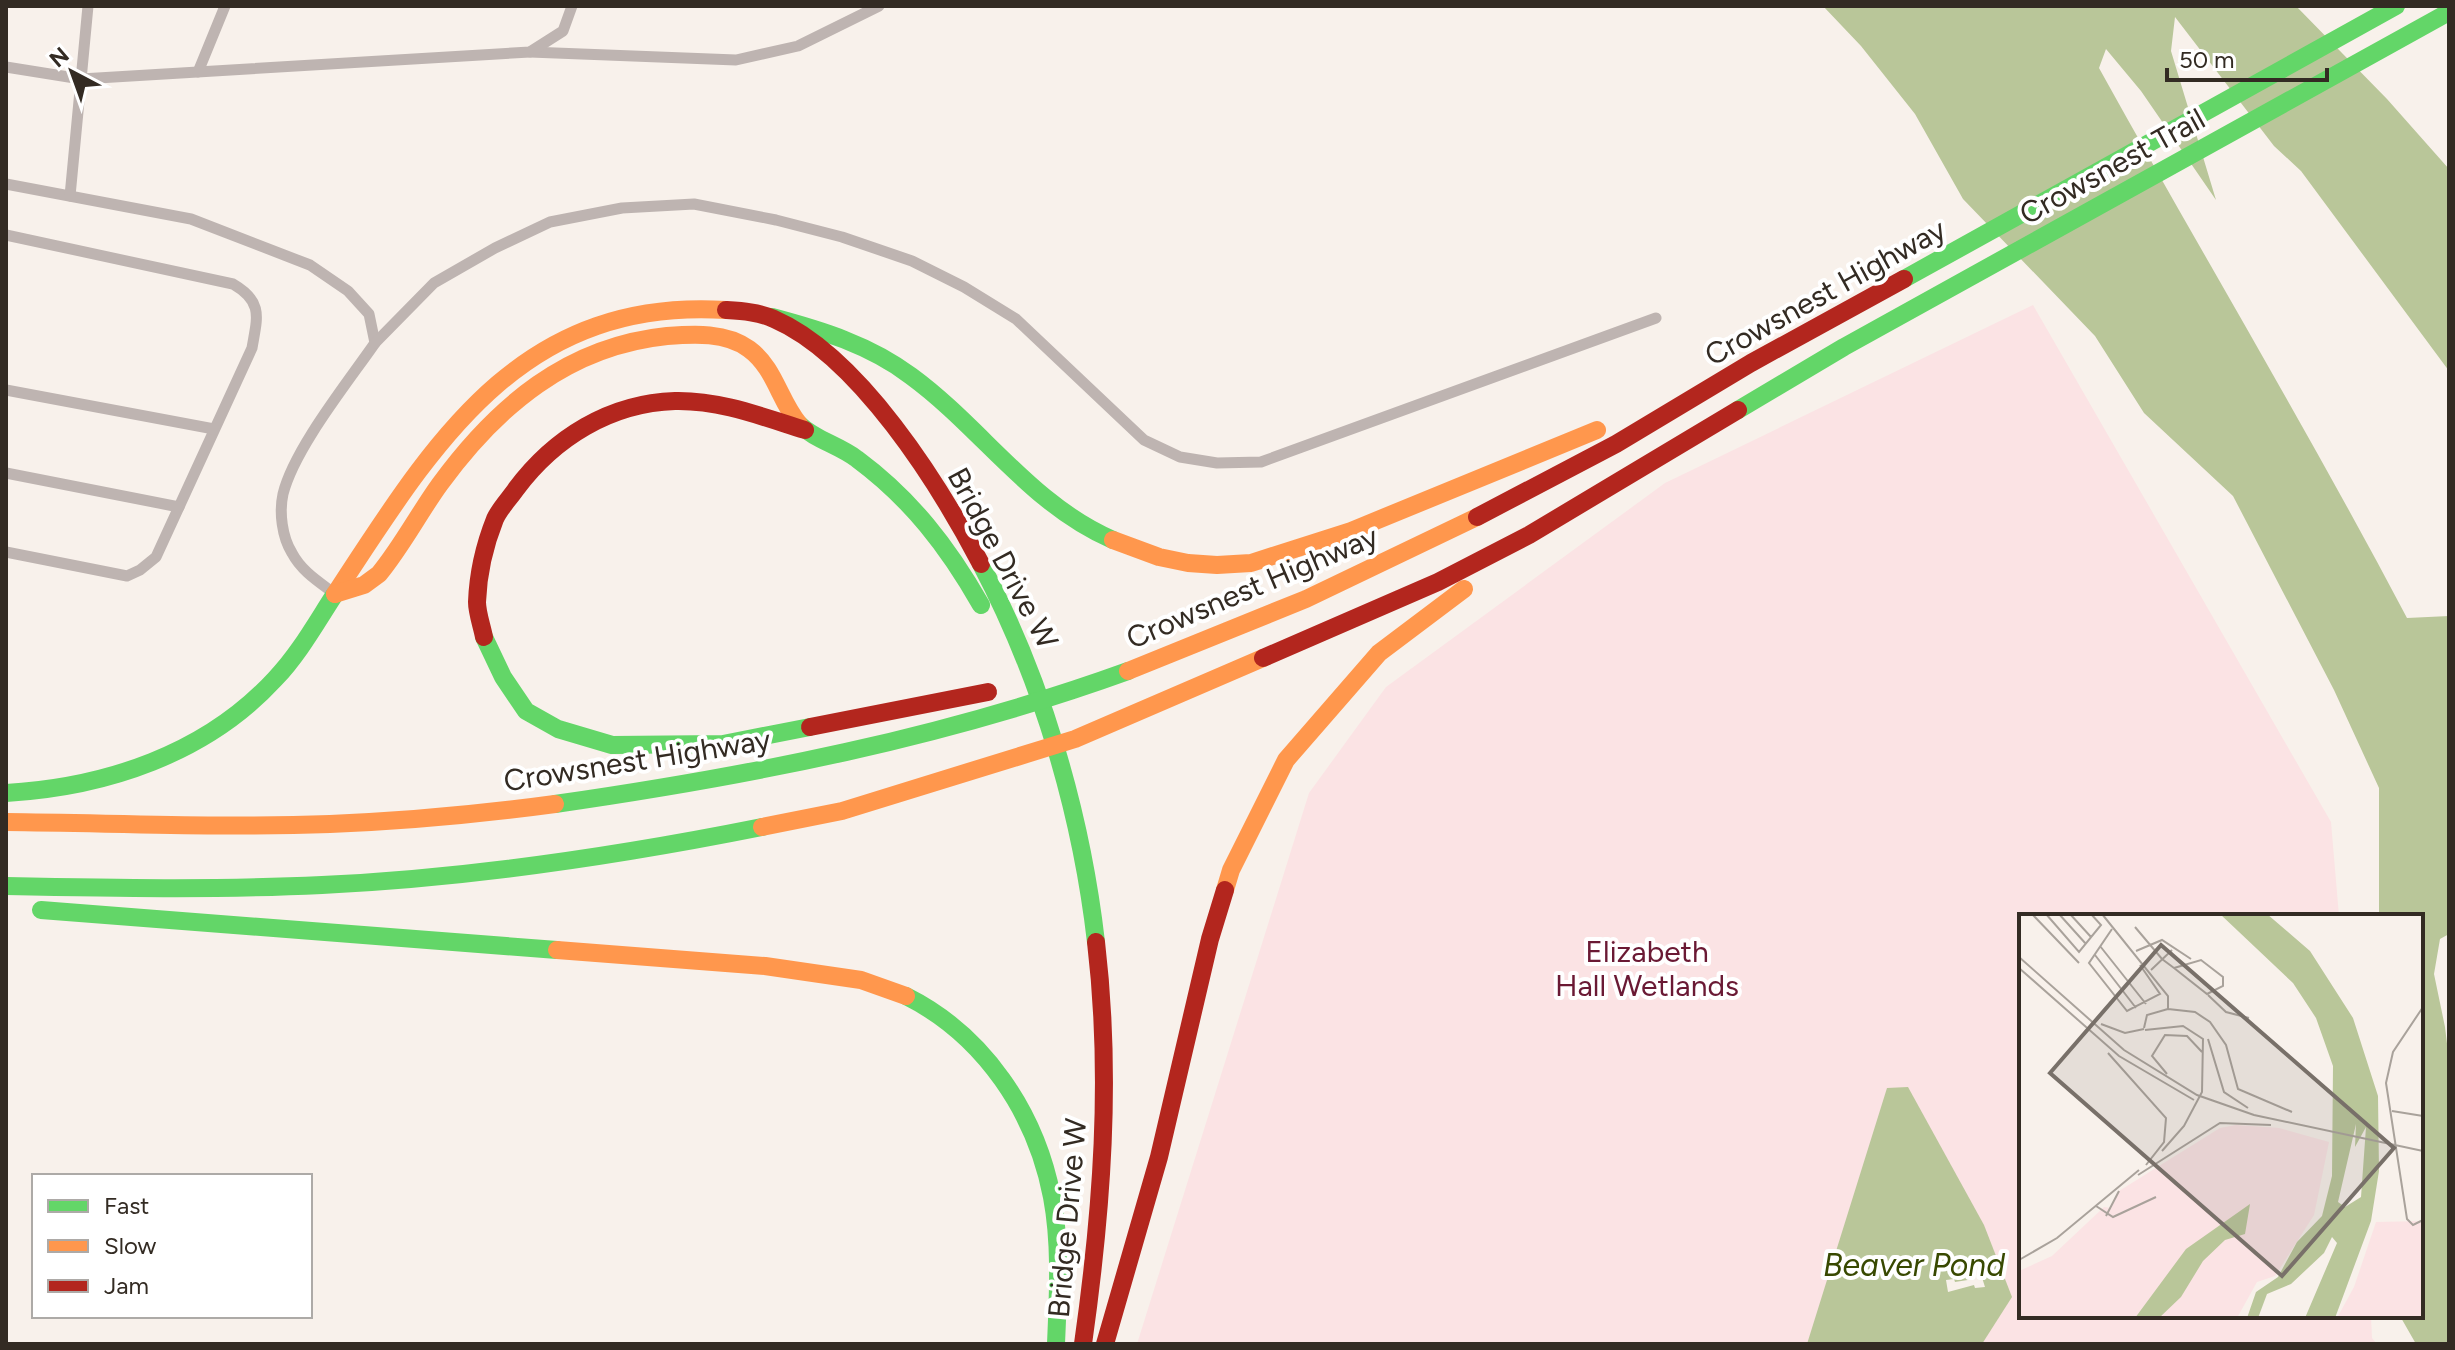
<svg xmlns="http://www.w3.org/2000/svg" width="2455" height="1350" font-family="Figtree,sans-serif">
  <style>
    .green { fill: #fbe3e4 }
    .water { fill: #b9c699 }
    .pier { fill: #f8f1eb }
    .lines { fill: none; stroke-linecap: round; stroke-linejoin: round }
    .lane { stroke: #beb4b1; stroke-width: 11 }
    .fast { stroke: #63d668; stroke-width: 18 }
    .slow { stroke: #ff974d; stroke-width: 18 }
    .jam { stroke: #b3261e; stroke-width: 18 }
    .labels { text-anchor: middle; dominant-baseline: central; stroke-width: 8; stroke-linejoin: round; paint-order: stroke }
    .street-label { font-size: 30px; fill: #332b23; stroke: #fff }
    .park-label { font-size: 30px; fill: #6a1934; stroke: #fff }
    .water-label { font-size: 32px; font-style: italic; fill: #384901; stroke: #fff }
    .inset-road { fill: none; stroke: #a9a29b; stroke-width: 2 }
    .view { fill: #787069; fill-opacity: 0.15; stroke: #787069; stroke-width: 4 }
    .inset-edge { fill: none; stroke: #332b23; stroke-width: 4 }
  </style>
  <rect width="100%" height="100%" fill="#f8f1eb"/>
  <polygon class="green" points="2033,305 2331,822 2339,916 2021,916 2021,1316 2371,1316 2372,1338 2377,1344 1137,1344 1309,793 1386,687 1665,483"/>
  <g class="water">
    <path d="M1823 6H2296L2387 99 2449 169V371L2301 171 2274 146 2175 17 2171 51 2216 200 2141 91 2106 49 2099 68C2201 252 2309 432 2407 618L2449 616V934L2440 939 2434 974 2445 1027 2449 1060V1344H2416L2400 1316H2421V916H2379V788L2334 690 2233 496 2144 413 2095 336 1963 199 1915 114 1861 46Z"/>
    <polygon points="1908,1087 1984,1225 2012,1297 1982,1344 1807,1344 1887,1088"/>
  </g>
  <polygon class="pier" points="1979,1259 1980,1261 1998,1259 1999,1265 1979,1268 1985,1287 1975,1288 1974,1285 1948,1292 1946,1280 1954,1279 1955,1282 1974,1279 1972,1260"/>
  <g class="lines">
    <g class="lane">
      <polyline points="530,52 736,60 798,46 879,6"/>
      <polyline points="6,67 81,79 530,52 563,31 572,6"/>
      <polyline points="198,72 225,6"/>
      <path d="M6 184 191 219 310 265 348 291 369 314 375 343C348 382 294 449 283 494 279 512 282 537 292 553 301 570 316 580 331 591"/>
      <polyline points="70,196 88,6"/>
      <path d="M6 235 233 284C264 302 257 318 252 348L156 557 140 570 127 576 6 552"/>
      <polyline points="375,343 434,283 495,248 550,222 622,208 694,204 776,220 842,237 912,261 964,287 1016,319 1144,440 1180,457 1217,463 1261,462 1656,318"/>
      <polyline points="6,390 214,429"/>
      <polyline points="6,473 179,507"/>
    </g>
    <g class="fast">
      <polyline points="1904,279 2396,6"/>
      <path d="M772 317C821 330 870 345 911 376 982 428 1030 504 1113 540"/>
      <polyline points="1738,410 1844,347 2449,12"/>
      <path d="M799 424C815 440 839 445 857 459 911 499 948 547 981 605"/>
      <path d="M981 564C1042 680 1081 812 1096 942"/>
      <polyline points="484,637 503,677 526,711 558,729 612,745 723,744 810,727"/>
      <path d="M6 793C106 787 206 754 275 679 299 654 316 623 335 594"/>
      <path d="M555 804C750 776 943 738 1128 671"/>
      <path d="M6 886C111 888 217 890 322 885 470 878 617 856 762 827"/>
      <polyline points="41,910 557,950"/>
      <path d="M906 996C984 1035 1036 1113 1052 1197 1061 1245 1058 1295 1056 1344"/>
    </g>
    <g class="slow">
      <polyline points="1113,540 1159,557 1188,563 1217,565 1251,563 1351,531 1597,430"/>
      <path d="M335 594C434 443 520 297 726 310"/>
      <path d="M335 594 364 585 379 574C402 546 419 513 440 484 497 406 568 346 667 336 694 334 726 332 749 349 775 368 779 400 799 424"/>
      <polyline points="1128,671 1306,599 1477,517"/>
      <path d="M6 822C114 823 222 828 330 824 406 821 481 814 555 804"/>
      <polyline points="762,827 842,811 1075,739 1263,658"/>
      <polyline points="1225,890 1231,870 1286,760 1379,653 1464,589"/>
      <polyline points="557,950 765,966 861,980 906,996"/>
    </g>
    <g class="jam">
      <path d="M726 310C742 311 759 312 774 319 859 356 939 484 981 564"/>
      <polyline points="1477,517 1616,444 1751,363 1904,279"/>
      <path d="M484 637C482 626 477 613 477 602 478 575 485 544 495 519 500 508 510 498 516 489 554 438 610 403 675 401 720 400 763 417 805 430"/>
      <polyline points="1263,658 1438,582 1529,535 1738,410"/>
      <polyline points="810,727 988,692"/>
      <path d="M1083 1344C1102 1210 1112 1077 1096 942"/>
      <polyline points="1105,1344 1159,1157 1210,939 1225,890"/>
    </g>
  </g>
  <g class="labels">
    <g class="street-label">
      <text transform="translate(2112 166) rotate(-29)">Crowsnest Trail</text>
      <text transform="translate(1825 292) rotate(-29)">Crowsnest Highway</text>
      <text transform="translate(1003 558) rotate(62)">Bridge Drive W</text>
      <text transform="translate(1252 587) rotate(-23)">Crowsnest Highway</text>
      <text transform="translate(637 760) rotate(-9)">Crowsnest Highway</text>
      <text transform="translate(1067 1218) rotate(-85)">Bridge Drive W</text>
    </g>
    <g class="park-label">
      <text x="1647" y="951">Elizabeth<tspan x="1647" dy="34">Hall Wetlands</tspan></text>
    </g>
    <g class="water-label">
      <text x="1914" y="1265">Beaver Pond</text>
    </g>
  </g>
  <g transform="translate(2019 914)">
    <rect width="404" height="404" fill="#f8f1eb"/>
    <path d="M217 211 260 214 310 228 295 301 256 362 238 368 218 404H0V357L33 342 85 293 92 294 100 277 201 214ZM404 307V404H318L335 373 357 308Z" fill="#fbe3e4"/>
    <path d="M201 0H248L291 37 334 104 359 182 360 257 352 307 316 404H286L318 329 313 323 305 339 272 370 248 380 239 404H228L237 378 259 363 278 328 303 302 313 262 314 152 297 104 274 69ZM337 210 336 233 347 213 342 283 326 293 319 288ZM231 290 226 320 206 326 184 347 162 383 140 404H116L167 335Z" fill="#b9c699" fill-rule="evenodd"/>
    <path class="inset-road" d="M13 0 60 49M27 0 60 38 82 11 72 0M40 0 67 30M51 0 72 23M83 0 149 82V95L128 101 125 114M116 13 143 45 155 54 188 80 204 72V63L182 46 155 54M93 15 70 49 108 97 141 80 121 51M81 32 127 90M117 37 143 26 172 45M76 41 117 94M0 43 105 136 178 181 235 201 404 237M0 54 100 142 175 186M132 56 153 36M189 81 207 98 230 104M404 93 374 138 367 169 388 305 394 311 404 306M149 95 176 98 191 108 207 131 219 175 273 198M82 110 106 119 125 115M126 116 164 112 184 125 183 178 165 212 143 237M189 125 205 178 229 194M89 139 147 204 145 228 127 251M148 160 133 142 146 121 168 122 183 138M373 197 404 202M119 261 201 209 252 211M77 292 94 303 137 283M87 302 100 277M0 346 38 324 120 256"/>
    <path class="view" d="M142 31 375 234 263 362 31 159Z"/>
    <rect width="404" height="404" class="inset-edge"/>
  </g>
  <rect width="2455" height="1350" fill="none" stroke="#332b23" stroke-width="16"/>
  <rect x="32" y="1174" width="280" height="144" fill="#ffffff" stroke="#adaaa7" stroke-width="2"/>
  <rect x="48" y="1200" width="40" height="12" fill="#63d668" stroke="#adaaa7" stroke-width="2"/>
  <text x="104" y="1214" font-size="24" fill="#332b23">Fast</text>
  <rect x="48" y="1240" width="40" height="12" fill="#ff974d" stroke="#adaaa7" stroke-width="2"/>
  <text x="104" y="1254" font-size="24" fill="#332b23">Slow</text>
  <rect x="48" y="1280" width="40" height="12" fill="#b3261e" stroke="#adaaa7" stroke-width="2"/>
  <text x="104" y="1294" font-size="24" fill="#332b23">Jam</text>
  <g transform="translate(72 72) rotate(319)" stroke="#ffffff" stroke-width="6" paint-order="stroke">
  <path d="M0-6L14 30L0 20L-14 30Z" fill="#332b23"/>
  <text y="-12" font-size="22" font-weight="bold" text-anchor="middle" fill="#332b23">N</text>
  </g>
  <path d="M2167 68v12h160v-12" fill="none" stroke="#332b23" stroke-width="4"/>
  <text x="2179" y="68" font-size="24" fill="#332b23" stroke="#ffffff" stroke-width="6" paint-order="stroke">50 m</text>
</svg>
